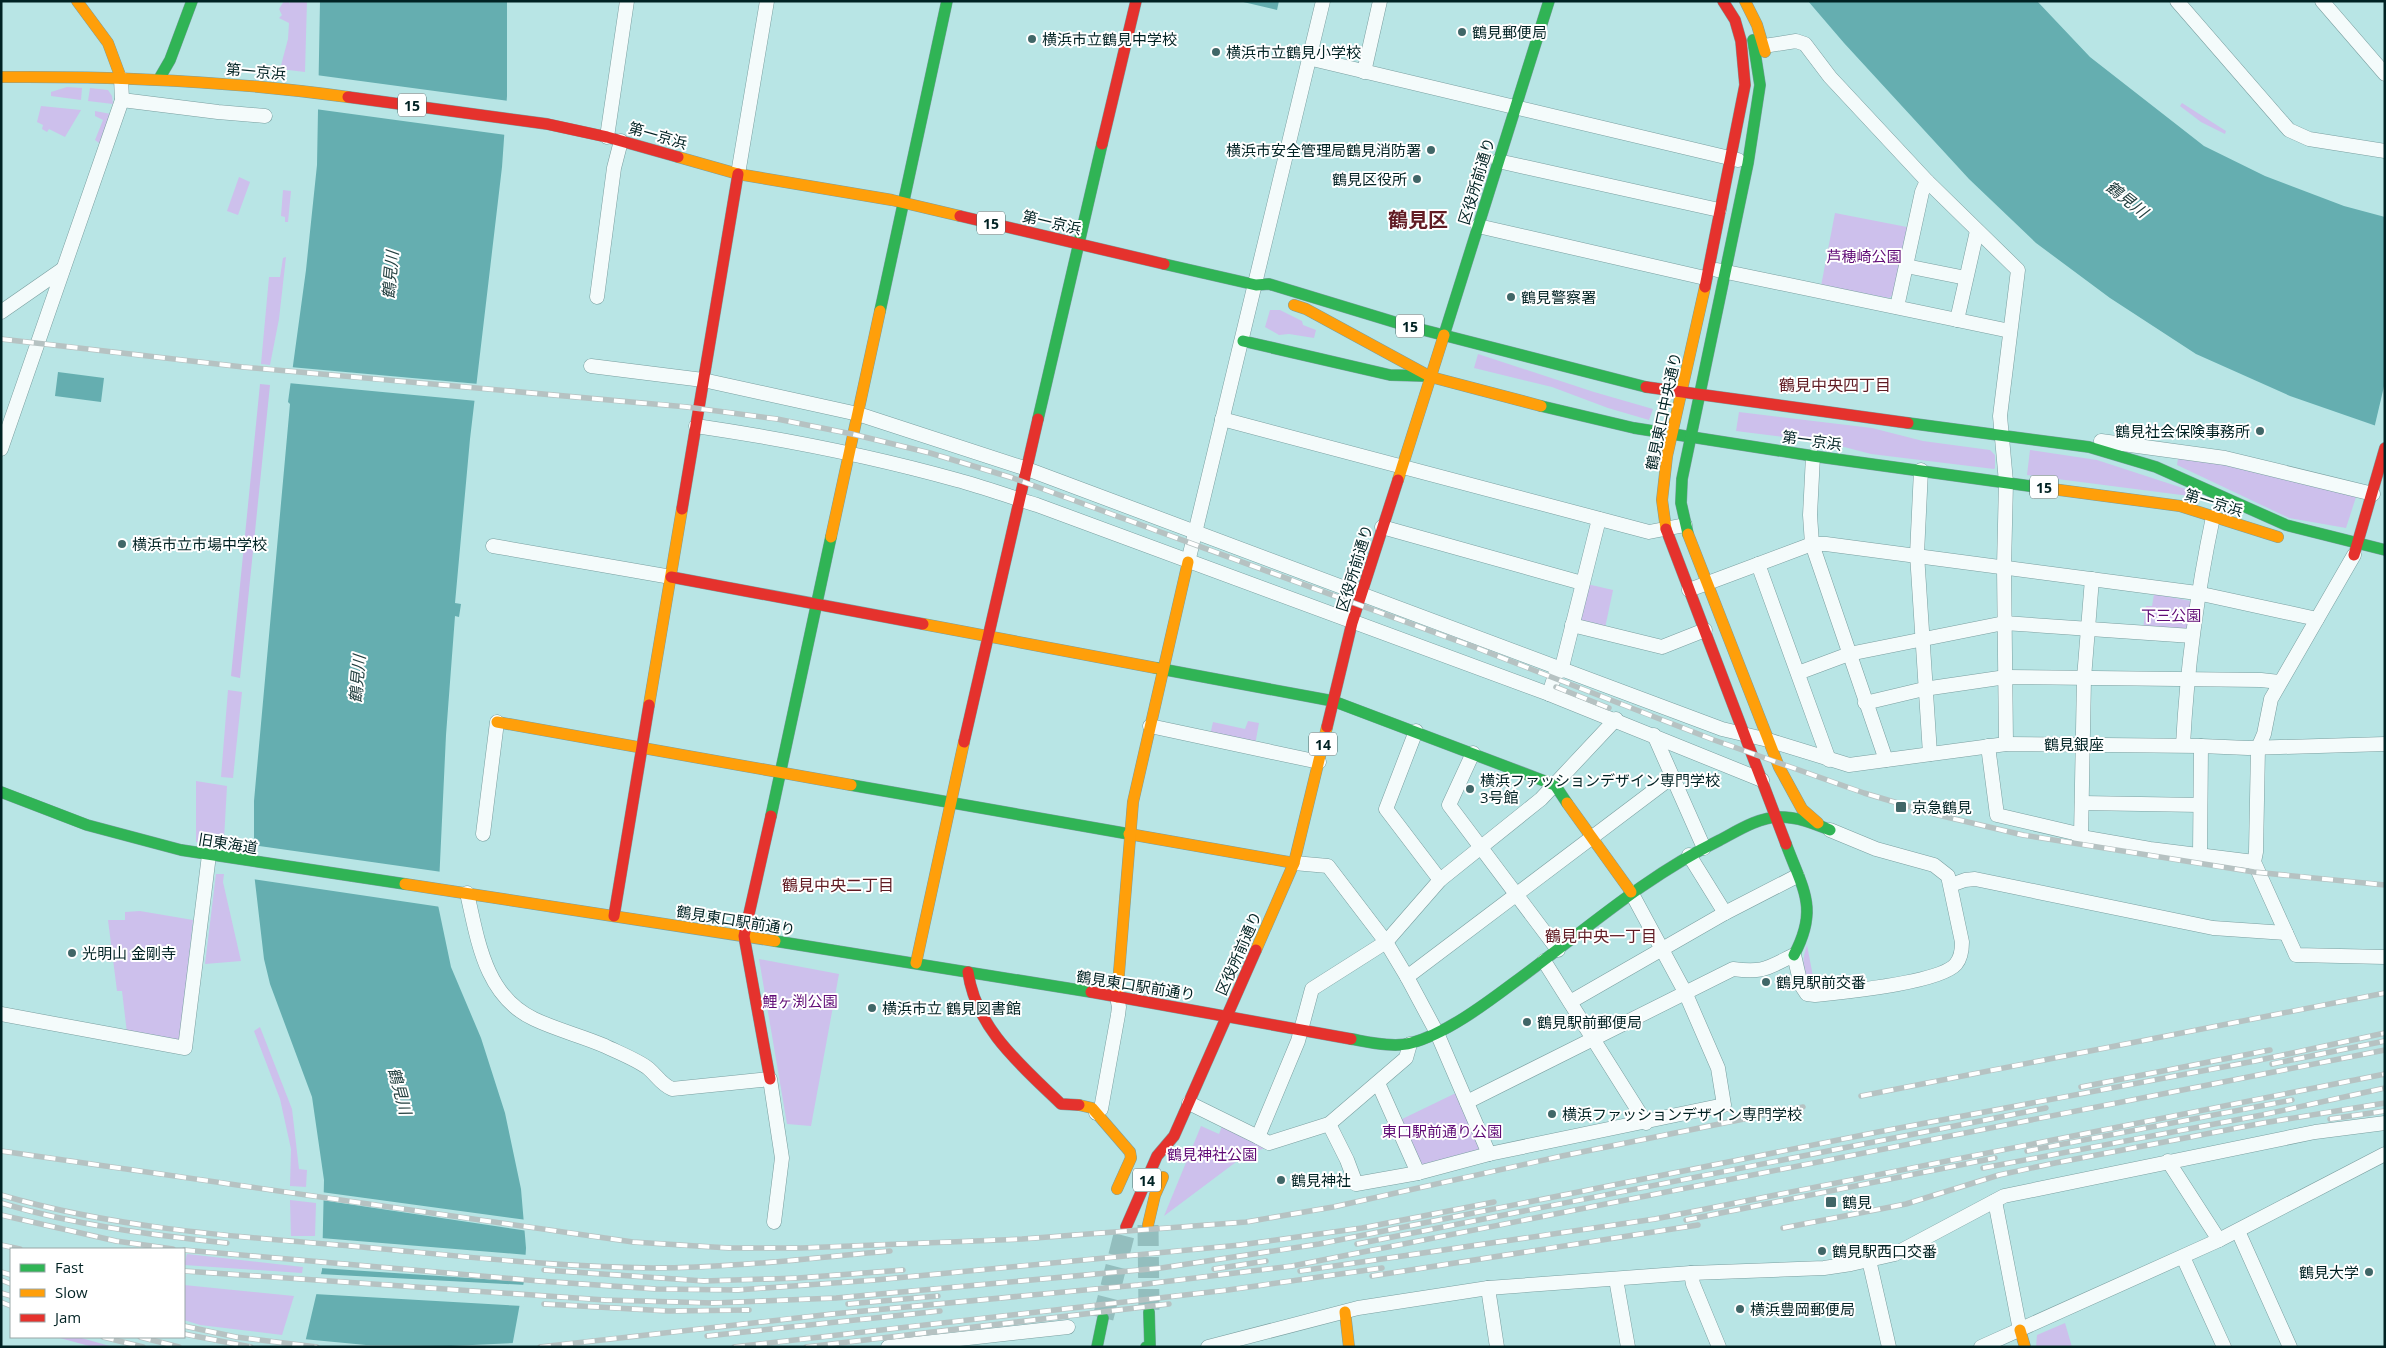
<svg xmlns="http://www.w3.org/2000/svg" width="2386" height="1348" font-family="'Open Sans','Noto Sans JP',sans-serif">
  <style>
    .green { fill: #cdc0ec }
    .forest { fill: #cabae9 }
    .water { fill: #65aeb0 }
    .pier { fill: #b8e5e5 }
    .lines { fill: none; stroke-linecap: round; stroke-linejoin: round }
    .primary-tunnel { stroke: #93bebe; stroke-width: 21; stroke-dasharray: 21 11; stroke-linecap: butt }
    .street-casing { stroke: #7a9fa0; stroke-width: 15 }
    .fast-casing { stroke: #7a9fa0; stroke-width: 12 }
    .slow-casing { stroke: #7a9fa0; stroke-width: 12 }
    .jam-casing { stroke: #7a9fa0; stroke-width: 12 }
    .street { stroke: #f4fbfb; stroke-width: 14 }
    .fast { stroke: #30b455; stroke-width: 11 }
    .slow { stroke: #ff9f0a; stroke-width: 11 }
    .jam { stroke: #e5322d; stroke-width: 11 }
    .rail-casing { stroke: #b6c2c2; stroke-width: 5.5 }
    .rail { stroke: #fff; stroke-width: 4; stroke-dasharray: 11; stroke-linecap: butt }
    .poi-dot { fill: #406667; stroke: #fff; stroke-width: 2 }
    .labels { text-anchor: middle; dominant-baseline: central; stroke-width: 4; stroke-linejoin: round; paint-order: stroke }
    .shield { fill: #fff; stroke: #4c6465; stroke-width: 1 }
    .shield-label { font-size: 14px; font-weight: bold; fill: #002223 }
    .poi-label { font-size: 15px; fill: #002223; stroke: #fff; text-anchor: start }
    .street-label { font-size: 15px; fill: #002223; stroke: #fff }
    .park-label { font-size: 15px; fill: #600b76; stroke: #fff }
    .water-label { font-size: 16px; font-style: italic; fill: #254141; stroke: #fff }
    .neighbourhood-label { font-size: 16px; fill: #611c24; stroke: #fff }
    .district-label { font-size: 20px; font-weight: bold; fill: #611c24; stroke: #fff }
  </style>
  <rect width="100%" height="100%" fill="#b8e5e5"/>
  <g class="green">
    <polygon points="284,1 289,1 289,5 290,1 307,1 305,72 280,69 288,39 289,23 279,18 282,15 279,9"/>
    <polygon points="67,87 82,88 81,100 51,96 51,92"/>
    <polygon points="90,88 108,90 112,96 113,104 88,101"/>
    <polygon points="2182,103 2226,131 2225,134 2201,122 2180,106"/>
    <polygon points="41,106 81,110 65,137 49,129 47,132 42,129 43,125 37,122"/>
    <polygon points="95,111 111,114 99,143 95,140 103,120 95,116"/>
    <polygon points="239,177 250,182 238,215 227,211"/>
    <polygon points="283,190 291,191 288,222 285,222 285,217 281,216"/>
    <polygon points="1835,213 1907,227 1893,295 1889,298 1821,286"/>
    <polygon points="286,257 279,319 270,365 261,364 269,277 280,277 283,258"/>
    <polygon points="1270,310 1280,310 1302,321 1303,325 1316,330 1314,338 1289,334 1279,335 1265,327"/>
    <polygon points="1478,354 1594,392 1653,409 1649,420 1608,408 1552,387 1474,368"/>
    <polygon points="1739,412 1872,428 1923,441 1990,450 1995,455 1995,468 1994,469 1871,454 1825,442 1736,431"/>
    <polygon points="2030,450 2097,460 2198,493 2197,497 2027,475"/>
    <polygon points="2178,459 2203,460 2356,497 2346,528 2289,518 2177,465"/>
    <polygon points="1587,584 1613,590 1605,628 1578,622"/>
    <polygon points="2154,594 2191,601 2187,633 2143,629 2146,606 2152,606"/>
    <polygon points="228,690 242,692 233,778 221,777"/>
    <polygon points="1248,721 1259,723 1255,745 1210,735 1213,722 1245,729"/>
    <path d="M196 781 227 786 224 839C216 850 208 845 196 842Z"/>
    <polygon points="216,874 224,874 223,882 241,961 205,964"/>
    <polygon points="140,911 193,920 180,1041 127,1033 122,991 117,991 108,920 125,920 125,912"/>
    <path d="M1807 945 1815 987C1800 978 1802 959 1807 945Z"/>
    <polygon points="759,959 839,974 811,1126 787,1124"/>
    <polygon points="260,1027 292,1109 299,1169 307,1170 306,1187 290,1186 291,1149 280,1099 254,1031"/>
    <polygon points="1458,1092 1485,1149 1420,1166 1398,1121"/>
    <polygon points="1223,1124 1270,1147 1248,1153 1164,1216 1201,1126 1219,1134"/>
    <polygon points="290,1200 316,1203 315,1236 291,1236"/>
    <polygon points="187,1254 303,1267 302,1273 184,1265"/>
    <polygon points="184,1285 294,1296 282,1335 200,1325 184,1320"/>
    <polygon points="2065,1323 2072,1347 2036,1347 2037,1335"/>
  </g>
  <g class="forest">
    <polygon points="260,384 270,385 240,678 231,676"/>
    <polygon points="56,1337 78,1337 113,1347 93,1347"/>
  </g>
  <g class="water">
    <polygon points="320,1 507,1 507,96 502,167 470,439 455,603 461,604 459,617 455,616 446,735 438,905 451,967 481,1038 505,1113 521,1189 526,1248 524,1281 512,1347 304,1347 322,1270 324,1180 312,1097 270,984 264,959 254,873 254,801 290,404 288,402 306,270 317,165"/>
    <polygon points="1239,1 1279,1 1277,10"/>
    <polygon points="1808,1 2037,1 2090,57 2204,146 2265,176 2344,206 2385,217 2385,429 2290,396 2196,354 2110,298 2036,243 1969,179 1844,43"/>
    <polygon points="58,372 104,378 101,402 55,396"/>
  </g>
  <g class="pier">
    <polygon points="316,75 509,101 506,135 315,109"/>
    <polygon points="290,367 479,384 477,401 288,383"/>
    <polygon points="2385,382 2385,432 2374,429"/>
    <polygon points="252,845 442,872 441,907 252,879"/>
    <polygon points="321,1192 527,1220 528,1231 321,1200"/>
    <polygon points="321,1238 528,1255 527,1282 320,1268"/>
    <polygon points="319,1274 526,1285 523,1306 314,1294"/>
    <polygon points="303,1339 366,1345 451,1346 516,1343 515,1347 301,1347"/>
  </g>
  <g class="lines">
    <g class="primary-tunnel">
      <polyline points="1148,1225 1149,1312"/>
      <polyline points="1103,1318 1126,1227"/>
    </g>
    <defs>
      <g id="street">
        <polyline points="2177,1 2289,130 2309,139 2385,151"/>
        <polyline points="2322,1 2385,74"/>
        <polyline points="1764,46 1796,41 1805,44 1830,77 1927,181 2018,270 2000,416 2006,482 2004,567 2006,744"/>
        <polyline points="1308,58 1738,160"/>
        <polyline points="1364,72 1380,1"/>
        <polyline points="122,100 218,112 265,116"/>
        <polyline points="607,137 627,1"/>
        <polyline points="1498,161 1719,210"/>
        <polyline points="738,174 767,1"/>
        <polyline points="1478,226 1705,278"/>
        <polyline points="1906,266 1966,278"/>
        <polyline points="1717,270 2010,331"/>
        <polyline points="597,297 614,168 621,141"/>
        <polyline points="1897,307 1922,192 1927,181"/>
        <polyline points="1,312 63,269"/>
        <polyline points="1957,320 1977,231"/>
        <polyline points="591,366 703,380 858,414 1027,469 1722,729 1768,740 1849,765 2006,744 2201,746 2248,748 2385,744"/>
        <polyline points="1222,419 1649,532 1685,525"/>
        <path d="M696 426C784 439 871 456 957 480 984 487 1010 497 1037 505L1549 694 1762 780"/>
        <polyline points="2101,441 2225,458 2373,494"/>
        <polyline points="1,449 122,100 121,78"/>
        <polyline points="1813,456 1810,515 1812,544 1886,760"/>
        <polyline points="1921,470 1917,554 1930,754"/>
        <polyline points="1382,527 1582,583"/>
        <polyline points="493,546 671,577"/>
        <polyline points="2354,555 2271,699 2264,734 2258,748 2256,852 2254,862 2296,955 2385,957"/>
        <polyline points="1188,562 1323,1"/>
        <polyline points="1758,564 1829,760"/>
        <polyline points="1689,590 1812,544 1826,544 2197,593 2317,619"/>
        <polyline points="1572,625 1662,647 1705,630"/>
        <polyline points="1561,671 1599,519"/>
        <polyline points="1798,673 1849,654 2004,623 2192,636"/>
        <polyline points="1549,694 1557,669"/>
        <polyline points="1865,703 1924,689 2006,677 2261,680 2279,682"/>
        <polyline points="1150,726 1319,762"/>
        <polyline points="1416,731 1386,809 1440,880"/>
        <polyline points="1654,735 1704,848"/>
        <path d="M2183 745C2187 668 2197 593 2213 517"/>
        <polyline points="1988,746 1997,815 2074,833 2081,837 2150,849 2254,862"/>
        <polyline points="1473,753 1449,805 1558,950"/>
        <polyline points="2082,803 2200,805"/>
        <polyline points="483,834 497,722"/>
        <polyline points="2081,837 2084,678 2092,579"/>
        <polyline points="1689,855 1725,913"/>
        <polyline points="2200,855 2201,746"/>
        <polyline points="1294,863 1328,866 1386,942 1407,977 1437,1033 1489,1154"/>
        <polyline points="1951,885 1965,880 1975,879 2213,928 2286,933"/>
        <path d="M467 893C478 941 485 996 534 1019 557 1030 582 1036 605 1046 617 1052 640 1061 649 1069 658 1077 661 1084 672 1089L770 1079 782 1158 774 1222"/>
        <polyline points="1544,961 1646,1123"/>
        <polyline points="1407,977 1672,777"/>
        <polyline points="1570,1002 1725,913 1797,876"/>
        <polyline points="1,1014 185,1048 209,855"/>
        <polyline points="1378,1083 1418,1173"/>
        <path d="M1467 1102 1733 969C1764 973 1767 968 1794 955L1801 985 1807 994 1815 995C1842 992 1940 983 1956 964 1961 958 1962 949 1962 942L1948 876 1934 865 1876 849 1830 830"/>
        <polyline points="1189,1103 1258,1137 1298,1041 1312,989 1386,942 1440,880 1541,799 1616,719"/>
        <polyline points="1096,1113 1101,1109 1118,1015 1119,1007 1117,997"/>
        <polyline points="1329,1124 1347,1160 1356,1184 1418,1173 1489,1154 1724,1105 1718,1068 1685,992 1631,892"/>
        <polyline points="1258,1137 1269,1143 1329,1124 1406,1058 1410,1044"/>
        <polyline points="2168,1161 2219,1240"/>
        <polyline points="1995,1201 2020,1330"/>
        <polyline points="2238,1231 2290,1347"/>
        <polyline points="2183,1257 2224,1347"/>
        <polyline points="1869,1260 1889,1347"/>
        <polyline points="1691,1273 1693,1284 1719,1347"/>
        <polyline points="1616,1279 1628,1347"/>
        <polyline points="1488,1288 1497,1347"/>
        <polyline points="888,1347 1068,1327"/>
        <polyline points="1208,1347 1358,1308 1488,1288 1691,1273 1824,1268 1851,1264 1895,1254 2004,1196 2315,1132 2385,1123"/>
        <polyline points="1981,1347 2219,1240 2385,1154"/>
      </g>
      <g id="fast">
        <polyline points="159,79 170,60 192,1"/>
        <polyline points="1164,264 1256,285 1269,284 1404,325 1646,387"/>
        <polyline points="880,311 947,1"/>
        <polyline points="1444,335 1549,1"/>
        <polyline points="1243,341 1390,375 1425,376"/>
        <polyline points="1541,406 1634,428 1813,456 2037,487"/>
        <polyline points="1038,419 1102,144"/>
        <polyline points="1908,423 2089,447 2156,467 2286,525 2385,550"/>
        <polyline points="1688,534 1681,503 1682,479 1748,163 1760,85 1753,40"/>
        <polyline points="1156,668 1333,701 1555,785 1567,803"/>
        <polyline points="851,785 1129,834"/>
        <polyline points="1,792 87,825 181,850 405,884"/>
        <polyline points="771,816 831,537"/>
        <path d="M1786 844C1803 890 1819 908 1794 955"/>
        <polyline points="775,941 1091,992"/>
        <path d="M1351 1039C1369 1042 1394 1048 1411 1043 1445 1034 1484 1005 1512 984 1581 934 1642 878 1720 840 1737 831 1759 817 1779 817 1798 817 1813 823 1830 830"/>
        <polyline points="1097,1347 1103,1318"/>
        <polyline points="1146,1347 1150,1346 1149,1312"/>
      </g>
      <g id="slow">
        <polyline points="77,1 108,43 121,78"/>
        <polyline points="1745,1 1757,25 1765,52"/>
        <path d="M1 77C117 76 232 81 348 97"/>
        <polyline points="678,157 738,174 892,200 960,216"/>
        <polyline points="1294,305 1306,309 1431,377 1541,406"/>
        <polyline points="1398,480 1444,335"/>
        <polyline points="2037,487 2180,506 2278,537"/>
        <polyline points="1666,529 1662,500 1667,456 1705,287"/>
        <polyline points="1688,534 1779,767 1802,809 1818,823"/>
        <polyline points="831,537 880,311"/>
        <polyline points="923,624 1156,668"/>
        <polyline points="649,705 682,509"/>
        <polyline points="497,722 851,785"/>
        <polyline points="1567,803 1631,892"/>
        <polyline points="1129,834 1294,863"/>
        <polyline points="405,884 775,941"/>
        <polyline points="1256,950 1294,863 1327,727"/>
        <polyline points="916,963 964,742"/>
        <polyline points="1117,997 1133,802 1188,562"/>
        <polyline points="1079,1105 1092,1108 1130,1152 1131,1158 1117,1189"/>
        <polyline points="1148,1225 1155,1195 1163,1177"/>
        <polyline points="1345,1312 1349,1347"/>
        <polyline points="2020,1330 2025,1347"/>
      </g>
      <g id="jam">
        <polyline points="348,97 547,124 607,137 678,157"/>
        <polyline points="1102,144 1136,1"/>
        <polyline points="960,216 1164,264"/>
        <polyline points="1705,287 1745,85 1741,41 1735,20 1723,1"/>
        <polyline points="1646,387 1908,423"/>
        <polyline points="682,509 738,174"/>
        <polyline points="1666,529 1786,844"/>
        <polyline points="2354,555 2385,448"/>
        <polyline points="671,577 923,624"/>
        <polyline points="1327,727 1352,623 1398,480"/>
        <polyline points="964,742 1038,419"/>
        <polyline points="614,916 649,705"/>
        <path d="M968 972C976 1029 1022 1066 1061 1104L1079 1105"/>
        <polyline points="1091,992 1351,1039"/>
        <polyline points="770,1079 744,936 771,816"/>
        <polyline points="1126,1227 1157,1156 1174,1136 1256,950"/>
      </g>
    </defs>
    <use href="#street" class="street-casing"/>
    <use href="#fast" class="fast-casing"/>
    <use href="#slow" class="slow-casing"/>
    <use href="#jam" class="jam-casing"/>
    <use href="#street" class="street"/>
    <use href="#fast" class="fast"/>
    <use href="#slow" class="slow"/>
    <use href="#jam" class="jam"/>
    <defs>
      <g id="rail">
        <polyline points="1,339 243,367 687,407 777,419 852,434 930,453 1013,478 1474,647 1714,740 1864,793 1938,815 2023,835 2254,872 2385,885"/>
        <polyline points="1556,687 1609,708"/>
        <polyline points="2272,1064 2385,1041"/>
        <polyline points="2081,1087 2270,1050"/>
        <polyline points="1861,1096 2385,993"/>
        <polyline points="2330,1119 2385,1111"/>
        <polyline points="1,1151 633,1242 729,1248 801,1248 1022,1239 1246,1222 1333,1207 1562,1156 1803,1107"/>
        <polyline points="2027,1151 2292,1100"/>
        <polyline points="1983,1168 2262,1115 2385,1088"/>
        <path d="M1 1195C111 1227 225 1236 339 1245 443 1254 548 1267 653 1268 732 1268 811 1258 890 1251"/>
        <path d="M1 1203C75 1225 151 1235 227 1243"/>
        <polyline points="1,1215 116,1241 173,1249"/>
        <polyline points="1686,1220 1995,1158"/>
        <polyline points="1783,1228 1906,1204 1999,1175 2055,1163 2263,1123 2385,1103"/>
        <polyline points="1357,1244 2046,1108"/>
        <polyline points="1,1245 20,1249"/>
        <polyline points="184,1250 539,1281 656,1289 738,1290 875,1280 1240,1245 1362,1228 1494,1202"/>
        <polyline points="1214,1269 1266,1261"/>
        <polyline points="544,1270 704,1281 798,1278 903,1270"/>
        <polyline points="184,1271 605,1300 713,1303 836,1298 1161,1268 1319,1244 1878,1132 2255,1061 2385,1033"/>
        <polyline points="1300,1271 1655,1219 2385,1074"/>
        <polyline points="1,1272 11,1275"/>
        <polyline points="1372,1276 1698,1225"/>
        <polyline points="1,1280 11,1284"/>
        <polyline points="1,1293 11,1296"/>
        <polyline points="1,1302 11,1306"/>
        <polyline points="544,1304 668,1311 749,1310"/>
        <polyline points="848,1304 938,1296"/>
        <polyline points="184,1326 236,1337 317,1347"/>
        <polyline points="184,1334 251,1347"/>
        <polyline points="707,1336 940,1311"/>
        <polyline points="103,1337 143,1347"/>
        <polyline points="140,1337 179,1347"/>
        <polyline points="540,1347 832,1314 1138,1285 1292,1266 2385,1050"/>
        <polyline points="734,1347 1228,1290 1382,1268"/>
        <polyline points="806,1347 1169,1304"/>
      </g>
    </defs>
    <use href="#rail" class="rail-casing"/>
    <use href="#rail" class="rail"/>
  </g>
  <g class="poi-dot">
    <circle cx="1462" cy="32" r="5"/>
    <circle cx="1032" cy="39" r="5"/>
    <circle cx="1216" cy="52" r="5"/>
    <circle cx="1431" cy="150" r="5"/>
    <circle cx="1417" cy="179" r="5"/>
    <circle cx="1511" cy="297" r="5"/>
    <circle cx="2260" cy="431" r="5"/>
    <circle cx="122" cy="544" r="5"/>
    <circle cx="1470" cy="789" r="5"/>
    <rect x="1895" y="801" width="12" height="12" rx="2.5"/>
    <circle cx="72" cy="953" r="5"/>
    <circle cx="1766" cy="982" r="5"/>
    <circle cx="872" cy="1008" r="5"/>
    <circle cx="1527" cy="1022" r="5"/>
    <circle cx="1552" cy="1114" r="5"/>
    <circle cx="1281" cy="1180" r="5"/>
    <rect x="1825" y="1196" width="12" height="12" rx="2.5"/>
    <circle cx="1822" cy="1251" r="5"/>
    <circle cx="2369" cy="1272" r="5"/>
    <circle cx="1740" cy="1309" r="5"/>
  </g>
  <g class="labels">
    <g class="shield">
      <rect x="398" y="93.5" width="28" height="23" rx="4"/>
      <rect x="977" y="211.5" width="28" height="23" rx="4"/>
      <rect x="1396" y="314.5" width="28" height="23" rx="4"/>
      <rect x="2030" y="475.5" width="28" height="23" rx="4"/>
      <rect x="1309" y="732.5" width="28" height="23" rx="4"/>
      <rect x="1133" y="1168.5" width="28" height="23" rx="4"/>
    </g>
    <g class="shield-label">
      <text x="412" y="105">15</text>
      <text x="991" y="223">15</text>
      <text x="1410" y="326">15</text>
      <text x="2044" y="487">15</text>
      <text x="1323" y="744">14</text>
      <text x="1147" y="1180">14</text>
    </g>
    <g class="poi-label">
      <text x="1472" y="32">鶴見郵便局</text>
      <text x="1042" y="39">横浜市立鶴見中学校</text>
      <text x="1226" y="52">横浜市立鶴見小学校</text>
      <text x="1421" y="150" text-anchor="end">横浜市安全管理局鶴見消防署</text>
      <text x="1407" y="179" text-anchor="end">鶴見区役所</text>
      <text x="1521" y="297">鶴見警察署</text>
      <text x="2250" y="431" text-anchor="end">鶴見社会保険事務所</text>
      <text x="132" y="544">横浜市立市場中学校</text>
      <text x="1480" y="780">横浜ファッションデザイン専門学校<tspan x="1480" dy="17">3号館</tspan></text>
      <text x="1912" y="807">京急鶴見</text>
      <text x="82" y="953">光明山 金剛寺</text>
      <text x="1776" y="982">鶴見駅前交番</text>
      <text x="882" y="1008">横浜市立 鶴見図書館</text>
      <text x="1537" y="1022">鶴見駅前郵便局</text>
      <text x="1562" y="1114">横浜ファッションデザイン専門学校</text>
      <text x="1291" y="1180">鶴見神社</text>
      <text x="1842" y="1202">鶴見</text>
      <text x="1832" y="1251">鶴見駅西口交番</text>
      <text x="2359" y="1272" text-anchor="end">鶴見大学</text>
      <text x="1750" y="1309">横浜豊岡郵便局</text>
    </g>
    <g class="street-label">
      <text transform="translate(256 71) rotate(5)">第一京浜</text>
      <text transform="translate(658 135) rotate(16)">第一京浜</text>
      <text transform="translate(1476 181) rotate(-73)">区役所前通り</text>
      <text transform="translate(1052 222) rotate(13)">第一京浜</text>
      <text transform="translate(1663 411) rotate(-78)">鶴見東口中央通り</text>
      <text transform="translate(1812 440) rotate(8)">第一京浜</text>
      <text transform="translate(2214 502) rotate(17)">第一京浜</text>
      <text transform="translate(1354 568) rotate(-73)">区役所前通り</text>
      <text x="2074" y="744">鶴見銀座</text>
      <text transform="translate(228 843) rotate(9)">旧東海道</text>
      <text transform="translate(736 920) rotate(9)">鶴見東口駅前通り</text>
      <text transform="translate(1238 953) rotate(-66)">区役所前通り</text>
      <text transform="translate(1136 985) rotate(9)">鶴見東口駅前通り</text>
    </g>
    <g class="park-label">
      <text x="1864" y="256">芦穂崎公園</text>
      <text x="2171" y="615">下三公園</text>
      <text x="800" y="1001">鯉ヶ渕公園</text>
      <text x="1442" y="1131">東口駅前通り公園</text>
      <text x="1212" y="1154">鶴見神社公園</text>
    </g>
    <g class="water-label">
      <text transform="translate(2127 199) rotate(38)">鶴見川</text>
      <text transform="translate(390 275) rotate(-85)">鶴見川</text>
      <text transform="translate(357 679) rotate(-85)">鶴見川</text>
      <text transform="translate(400 1091) rotate(75)">鶴見川</text>
    </g>
    <g class="neighbourhood-label">
      <text x="1835" y="385">鶴見中央四丁目</text>
      <text x="838" y="885">鶴見中央二丁目</text>
      <text x="1601" y="936">鶴見中央一丁目</text>
    </g>
    <g class="district-label">
      <text x="1418" y="219">鶴見区</text>
    </g>
  </g>
  <rect width="2386" height="1348" fill="none" stroke="#002223" stroke-width="5"/>
  <rect x="10" y="1248" width="175" height="90" fill="#ffffff" stroke="#99a7a7"/>
  <rect x="20" y="1264" width="25" height="8" fill="#30b455" stroke="#99a7a7"/>
  <text x="55" y="1273" font-size="15" fill="#002223">Fast</text>
  <rect x="20" y="1289" width="25" height="8" fill="#ff9f0a" stroke="#99a7a7"/>
  <text x="55" y="1298" font-size="15" fill="#002223">Slow</text>
  <rect x="20" y="1314" width="25" height="8" fill="#e5322d" stroke="#99a7a7"/>
  <text x="55" y="1323" font-size="15" fill="#002223">Jam</text>
</svg>
